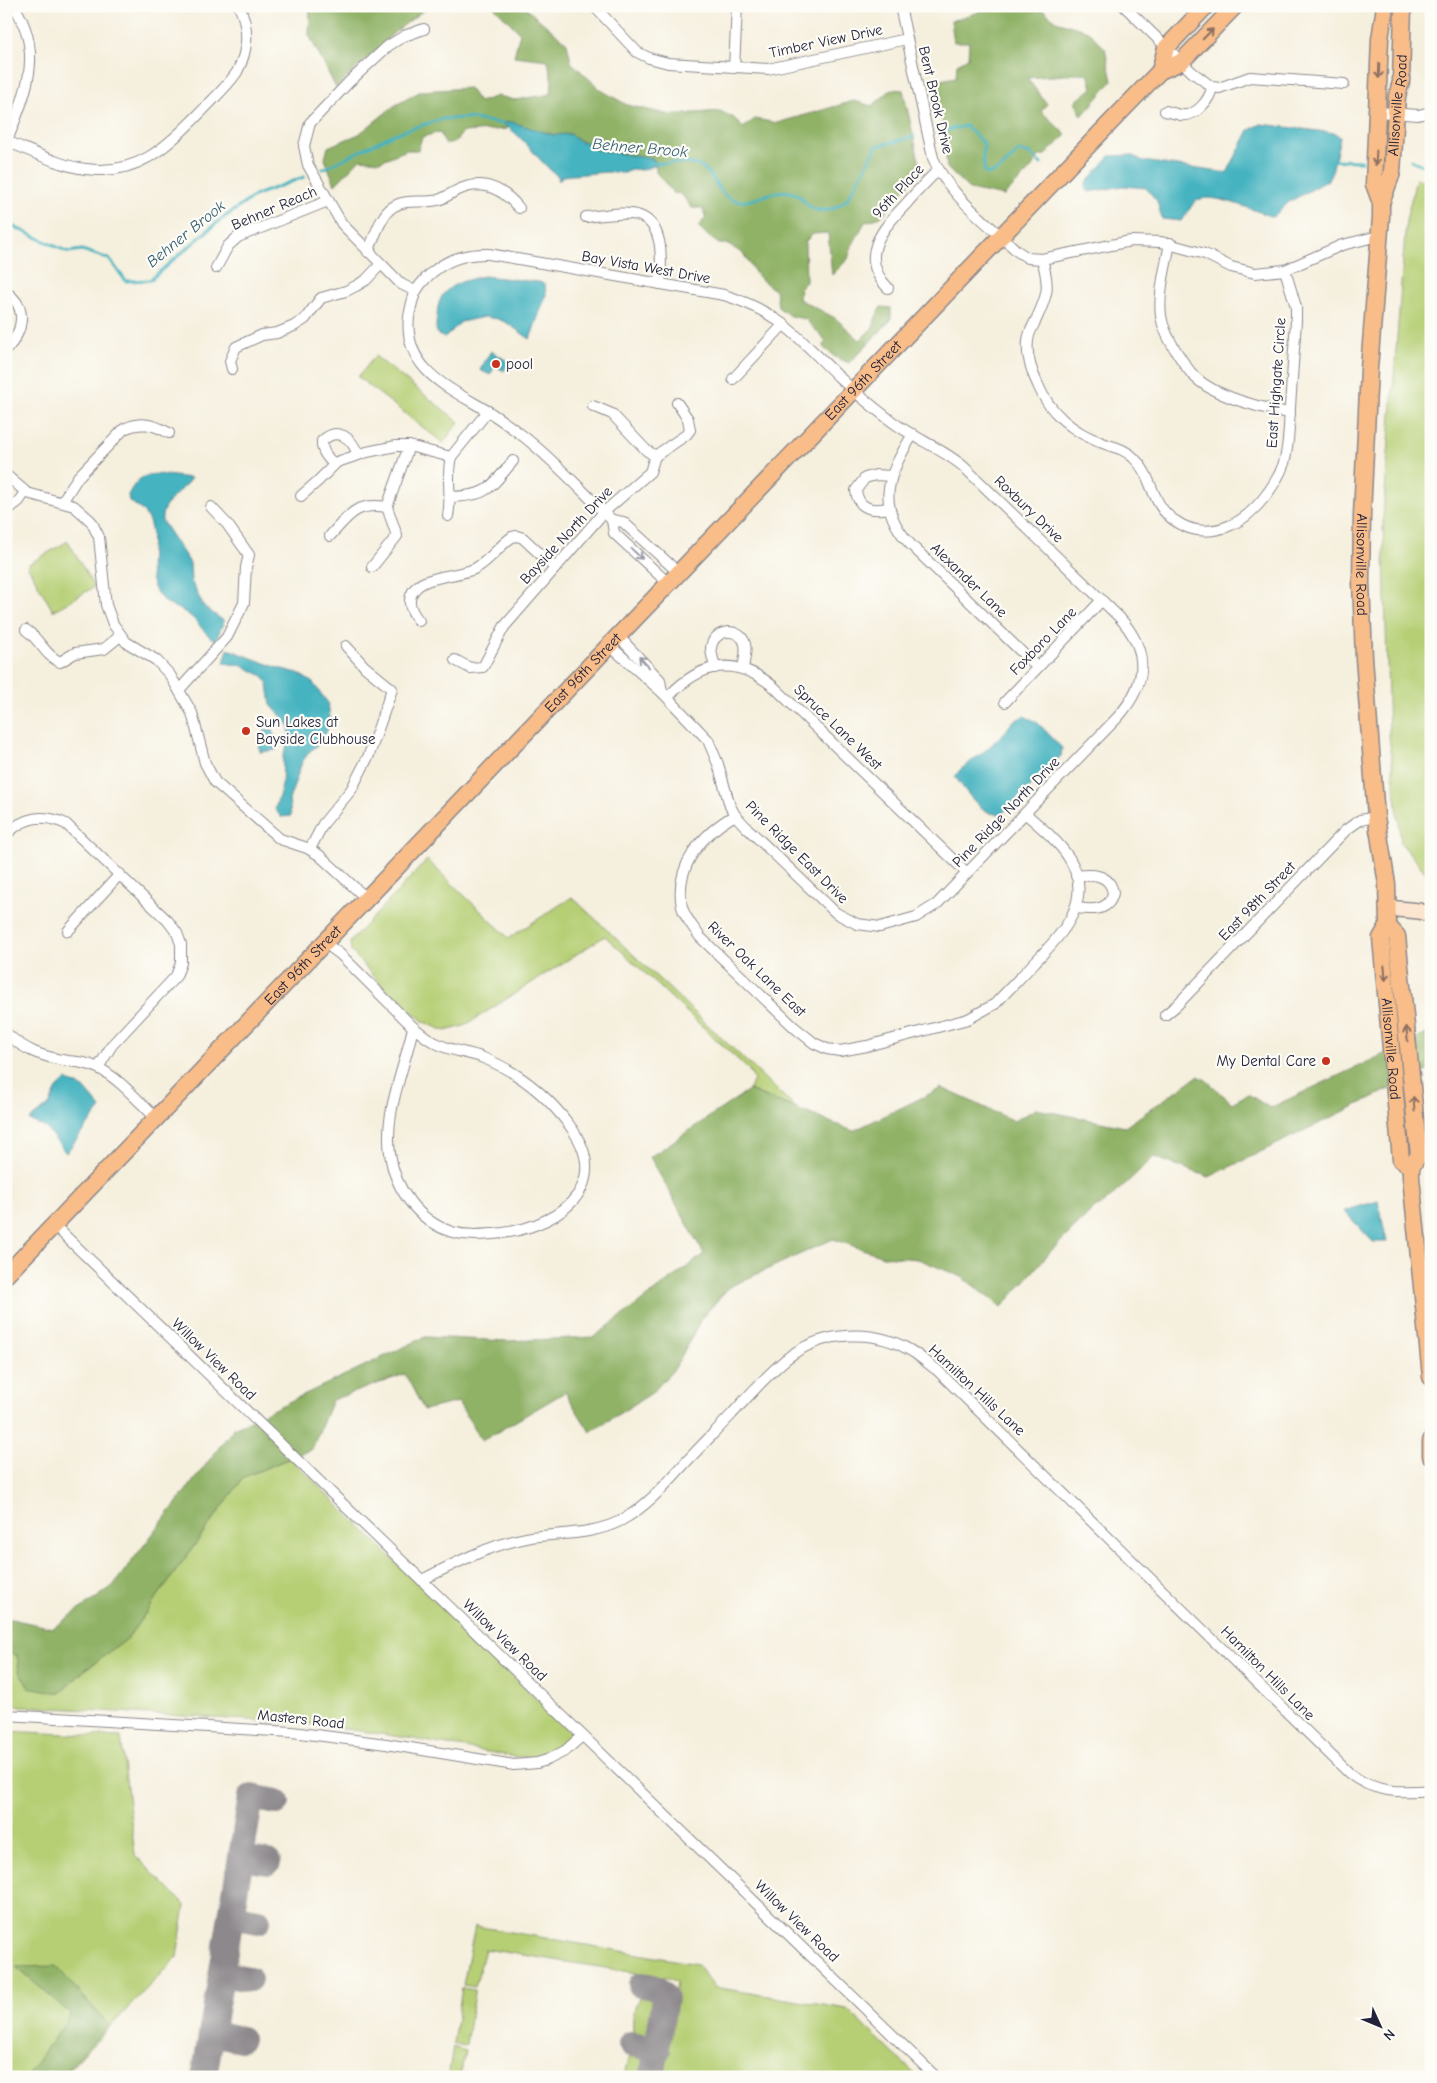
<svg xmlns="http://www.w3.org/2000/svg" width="1437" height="2083" font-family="'Comic Neue',sans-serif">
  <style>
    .green { fill: #b6cf75; stroke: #6c7858 }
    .forest { fill: #90b266; stroke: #596a50 }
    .water { fill: #45b3c0; stroke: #346a7e }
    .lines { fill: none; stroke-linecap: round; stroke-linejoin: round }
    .stream { stroke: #45b3c0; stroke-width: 3 }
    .taxiway { stroke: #8c888c; stroke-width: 26 }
    .street-casing { stroke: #8c888c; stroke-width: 12 }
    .secondary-casing { stroke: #8c888c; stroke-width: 18 }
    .primary-casing { stroke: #8c888c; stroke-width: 19 }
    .street { stroke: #fff; stroke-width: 10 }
    .secondary { stroke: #fce5d0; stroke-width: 15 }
    .primary { stroke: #f8bd89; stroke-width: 16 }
    .oneway { stroke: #8d7062 }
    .oneway2 { stroke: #9c9ca7 }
    .poi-dot { fill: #c8321e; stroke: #fdfcf7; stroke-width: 2 }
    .labels { text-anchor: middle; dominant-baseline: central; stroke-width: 4.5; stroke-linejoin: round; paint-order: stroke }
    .street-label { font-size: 15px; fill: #22223b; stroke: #fdfcf7 }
    .poi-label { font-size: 15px; fill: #22223b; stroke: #fdfcf7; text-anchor: start }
    .water-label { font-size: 16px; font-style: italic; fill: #305c70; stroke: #fdfcf7 }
  </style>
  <rect width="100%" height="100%" fill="#fdfcf7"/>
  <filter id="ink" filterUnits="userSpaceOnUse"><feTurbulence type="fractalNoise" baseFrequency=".02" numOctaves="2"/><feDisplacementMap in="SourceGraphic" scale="10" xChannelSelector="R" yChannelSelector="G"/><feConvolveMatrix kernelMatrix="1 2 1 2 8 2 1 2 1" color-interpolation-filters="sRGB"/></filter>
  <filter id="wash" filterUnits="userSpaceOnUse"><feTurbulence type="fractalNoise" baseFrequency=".0096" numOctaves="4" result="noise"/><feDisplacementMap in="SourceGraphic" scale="20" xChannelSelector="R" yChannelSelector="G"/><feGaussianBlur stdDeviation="1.12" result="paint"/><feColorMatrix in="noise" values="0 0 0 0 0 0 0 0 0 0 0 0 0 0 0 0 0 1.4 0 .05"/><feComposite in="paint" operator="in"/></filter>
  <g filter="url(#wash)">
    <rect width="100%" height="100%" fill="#f5efdd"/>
    <g class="green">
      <polygon points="1416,179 1431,180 1431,879 1401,843 1389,735 1383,519 1406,221"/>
      <polygon points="375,356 459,422 443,443 358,377"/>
      <polygon points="68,541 94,587 53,611 27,565"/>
      <polygon points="427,860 509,938 572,897 797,1109 749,1090 754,1080 749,1070 605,936 464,1026 445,1031 424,1022 385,989 351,951 350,942"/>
      <polygon points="290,1458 572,1734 560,1749 540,1757 516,1757 408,1738 311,1724 6,1705 6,1653 17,1655 19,1671 60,1693 85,1670 126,1640 244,1477"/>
      <polygon points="6,1731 121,1737 135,1855 185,1905 177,1957 62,2077 6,2077"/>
      <polygon points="475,1926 697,1964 714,1987 847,2009 918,2077 662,2077 677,1982 669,1978 485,1949 475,1987 463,1985"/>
      <polygon points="462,1988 474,1990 474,1993 466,2044 464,2046 453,2043"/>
      <path d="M642 1995 651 1996 656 2003 651 2032 645 2038 634 2035C631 2026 633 2001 642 1995Z"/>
      <polygon points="453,2047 465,2051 460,2077 448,2077"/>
      <polygon points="632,2054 642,2056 646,2060 643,2077 624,2077 627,2062"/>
    </g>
    <g class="forest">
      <polygon points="310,6 429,6 395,32 336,88 309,35"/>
      <polygon points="493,6 523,6 567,43 571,62 601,90 627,105 670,115 720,111 734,118 743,128 755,119 777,123 854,101 872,106 892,89 903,90 921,170 881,217 865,222 852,246 848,259 832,275 828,233 813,234 805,242 806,282 800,288 799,299 835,318 860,340 874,326 875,319 881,307 891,308 891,320 849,363 835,357 823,347 826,341 805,319 790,316 778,307 776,291 758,277 743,253 726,244 719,244 708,236 698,226 706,218 702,208 692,208 681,194 673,193 656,172 656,162 653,159 593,149 570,134 553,135 512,123 507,129 463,132 456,141 445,144 440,132 422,137 418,150 407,150 380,161 360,159 335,185 325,159 328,147 359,134 394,106 421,91 469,88 479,102 498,96 515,100 551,94 552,82 548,60 514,56 520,33"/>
      <polygon points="978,6 1039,6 1056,21 1088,31 1105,48 1112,81 1082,116 1075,102 1092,88 1088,73 1027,78 1047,104 1041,111 1066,135 1045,155 1039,156 1030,170 1004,196 969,189 947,168 943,123 935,105 936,81 956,77 957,64 968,58 969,42 954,42 951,21 979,12"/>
      <polygon points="1431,1032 1431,1069 1209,1177 1154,1157 1106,1202 1095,1208 1050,1252 1002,1307 962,1277 918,1259 883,1256 833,1239 729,1287 701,1319 675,1368 652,1393 590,1432 565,1392 482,1441 458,1402 424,1410 405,1374 332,1400 312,1449 244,1477 126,1640 85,1670 60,1693 28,1687 19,1671 17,1655 6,1653 6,1618 53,1628 112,1587 234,1428 425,1337 508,1341 594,1337 704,1254 650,1157 749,1090 853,1131 942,1088 1014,1121 1036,1109 1125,1127 1198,1076 1206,1080 1232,1103 1248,1094 1270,1108"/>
      <polygon points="56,1966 109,2025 60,2077 26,2077 71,2014 16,1967"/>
    </g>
    <g class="water">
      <path d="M512 122 553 135 570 134 580 142H588L589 147 593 149 653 159 656 165 642 170 632 169 625 173 606 172 562 176 560 180H558L559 177C540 164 518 129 500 123Z"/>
      <path d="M1261 124 1335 133 1340 137 1332 172 1327 181 1289 202 1273 217C1257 212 1207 189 1195 202 1189 208 1187 215 1181 221L1162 219 1157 201 1146 188 1123 186 1090 192 1085 189 1086 183 1110 156 1131 155 1143 161 1227 173 1249 130Z"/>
      <path d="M484 276 539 282 545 284 546 295 530 339 507 323 498 319 484 317 461 322 445 338 438 335C435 329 436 324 437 316 438 286 458 282 484 276Z"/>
      <polygon points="491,351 509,362 504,371 495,366 490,375 480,370"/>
      <path d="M157 474 191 478C182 492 160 503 162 521L190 563 191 581 204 607 224 621 216 640C205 636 199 622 189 615 180 608 167 606 160 597 138 571 163 536 144 513 140 508 134 504 129 501L128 495C136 481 140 475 157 474Z"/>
      <polygon points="228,649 278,668 298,673 313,683 328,703 330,717 328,728 322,742 310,751 302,762 289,800 291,816 281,817 275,809 282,786 283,757 290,736 289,725 271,705 268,684 263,676 243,666 224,663"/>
      <path d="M1024 716 1038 723 1062 748 1061 756 1003 813C983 820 966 790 955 777L960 770 986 750 1006 731 1012 722Z"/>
      <polygon points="273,729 276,750 260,752 259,741 266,740 264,730"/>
      <polygon points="66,1080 84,1088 101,1108 66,1153 46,1128 29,1120 49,1105 58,1087"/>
      <polygon points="1378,1201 1387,1242 1373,1242 1344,1211"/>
    </g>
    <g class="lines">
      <g class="stream">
        <path d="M938 132 966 126 984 144 983 160 985 173C999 176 1009 160 1019 151L1030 154 1041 164"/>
        <polyline points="1330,160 1362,161"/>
        <polyline points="1411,160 1431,169"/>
        <path d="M654 163C666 164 689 161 699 166 715 172 716 195 734 200 752 206 771 188 790 192 804 195 802 202 810 207 823 215 839 208 848 198L877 146 914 137"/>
        <polyline points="323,169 394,134 442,119 468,118 503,124"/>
        <polyline points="6,223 68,252 82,250 109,259 126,281 150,280 219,221 256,195 304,177"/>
        <polyline points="6,1753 13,1743"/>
      </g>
      <g class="taxiway">
        <polyline points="241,1858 268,1862"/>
        <polyline points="231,1916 258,1921"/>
        <polyline points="222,1974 249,1979"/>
        <path d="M641 1985C651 1986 661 1988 665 1998L652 2077"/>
        <polyline points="212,2033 241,2039"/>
        <polyline points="631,2044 657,2049"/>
        <polyline points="204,2077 251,1797 277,1802"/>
      </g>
    </g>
  </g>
  <g filter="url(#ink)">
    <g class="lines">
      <defs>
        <g id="street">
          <polyline points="594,6 637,52 649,58 668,63 768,69 907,39"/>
          <path d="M900 6 933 158C949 196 987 222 1017 251L1028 258 1042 259 1131 241 1161 242 1205 254 1231 267 1255 273 1285 270 1342 245 1379 236"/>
          <polyline points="1124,6 1192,72 1212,87"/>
          <polyline points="734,68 737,6"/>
          <path d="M1165 111C1170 112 1176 114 1181 115 1196 117 1210 100 1212 87L1219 88 1250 77 1344 84"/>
          <polyline points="1378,112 1418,115 1431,112"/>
          <path d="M6 141C32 151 59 166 86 169 139 176 167 146 201 112 213 99 227 87 237 72 248 51 250 29 239 6"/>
          <path d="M7 141C25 94 45 54 14 6"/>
          <path d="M586 217C602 216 622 211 637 215 666 223 661 263 660 284"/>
          <path d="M1170 243C1166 266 1158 293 1161 316 1163 330 1170 342 1178 354 1183 362 1188 370 1194 376 1213 396 1263 409 1290 413"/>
          <path d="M368 252C374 239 379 220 389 210 403 197 421 204 438 200 445 198 451 193 458 190 483 178 503 189 519 208"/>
          <path d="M1042 259C1050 288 1048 294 1036 320 1033 326 1028 334 1028 341 1026 355 1032 373 1038 385 1049 412 1073 432 1100 442 1112 447 1124 448 1134 458 1154 477 1150 506 1177 522 1193 533 1213 533 1231 525 1253 516 1276 486 1284 463 1289 446 1289 426 1290 407 1292 378 1294 350 1296 321V307L1285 270"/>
          <polyline points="216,268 228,246 238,237 328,201"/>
          <path d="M888 288C857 256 883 228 906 204 916 192 927 181 938 170"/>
          <polyline points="415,291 401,284 342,224 308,165 304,146 310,123 349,82 388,46 404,36 424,29"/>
          <path d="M6 292C29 308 23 332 6 350"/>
          <polyline points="232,369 230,361 236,347 262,335 277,333 294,326 305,319 321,298 346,291 356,286 366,280 381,264"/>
          <polyline points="733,379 784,324"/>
          <polyline points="593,406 612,414 646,450 655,456"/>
          <path d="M913 434C888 475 874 506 911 545L1037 667"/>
          <polyline points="451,457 488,411"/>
          <path d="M334 464C327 458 321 451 322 441 338 426 352 438 358 455"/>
          <polyline points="6,475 27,493 74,506 91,521 99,537 106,605 113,624 126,642 156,660 170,675 192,713 205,763 215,782 280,839 307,848 319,855 367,899"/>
          <polyline points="301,496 318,481 337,462 367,452 396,446 409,446 451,457"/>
          <path d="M450 497C488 496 489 489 513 461"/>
          <path d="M62 502 78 477 124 429C141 421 153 424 169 433"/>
          <path d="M889 508C873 511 858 510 856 490L865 478 876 475 891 476"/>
          <polyline points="6,511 19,501 25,492"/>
          <path d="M448 516C452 496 446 475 451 457"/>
          <polyline points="612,520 614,533 669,584"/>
          <path d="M330 536C349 515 356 502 387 507"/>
          <polyline points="372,567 397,536 387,507 409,446"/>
          <path d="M419 621C414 615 409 608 410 600 413 573 459 578 476 568 490 560 499 546 512 537L517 536 523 538 555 568"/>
          <path d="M26 630C40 639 45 656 60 662L75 653 104 649 120 636"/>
          <polyline points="619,637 660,680 662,692"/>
          <path d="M610 646 662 692 708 740 718 764 730 806 735 815 746 827 836 913 857 924 880 927 916 917 937 904 1118 717C1148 683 1150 651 1119 617L964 467C942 448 913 438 890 420 873 407 856 393 840 378 800 340 781 312 724 295L489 254C461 253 438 262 420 285 413 294 411 306 409 317 403 369 449 388 486 410 499 418 511 427 523 436 555 461 583 492 612 520L623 522 679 573"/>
          <polyline points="455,660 470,668 483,667 504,627 604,512 650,472 655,456 686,435 690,430 688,419 677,403"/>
          <path d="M715 668C714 661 711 654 711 648 713 629 740 626 745 644 747 652 744 661 743 668"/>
          <polyline points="179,690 227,637 244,603 246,567 249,555 227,524 211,507"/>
          <path d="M668 697C701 662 735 655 774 687L967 873"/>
          <polyline points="1005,702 1102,600"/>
          <path d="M735 815C702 834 674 866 682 907 685 918 694 928 700 937L794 1027 814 1043 827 1049 840 1051 867 1046 968 1019 995 1004C1008 990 1022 976 1035 962 1063 933 1095 900 1069 858 1058 841 1041 827 1026 814"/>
          <path d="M6 835C23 817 44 813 66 824L168 921 177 933 181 944V963L176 976 112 1045 98 1068"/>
          <polyline points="310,849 323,824 351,790 369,755 392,689 365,667 346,646"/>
          <path d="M1075 908C1091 910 1109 912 1113 893 1110 873 1091 874 1076 876"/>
          <polyline points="68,931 120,874"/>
          <polyline points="325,943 341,955 413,1027"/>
          <polyline points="1165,1015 1176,1006 1346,830 1360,820 1376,817"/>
          <path d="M413 1027C421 1033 428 1040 438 1044 451 1051 467 1052 481 1057 517 1071 547 1095 570 1126 617 1190 552 1230 493 1234 479 1235 466 1236 452 1232 418 1221 394 1188 390 1153 384 1111 405 1068 413 1027Z"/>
          <path d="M6 1033C25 1051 43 1057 68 1061 79 1062 89 1063 98 1068 119 1078 140 1103 157 1119"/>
          <polyline points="54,1225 936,2077"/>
          <path d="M422 1580C457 1562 492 1544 531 1537 561 1533 592 1535 620 1521 647 1507 667 1483 687 1461 702 1445 717 1430 732 1414 748 1396 766 1376 785 1360 821 1330 877 1327 916 1354 923 1359 930 1365 937 1370L1349 1773C1373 1793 1401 1793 1431 1790"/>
          <polyline points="6,1715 292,1732 386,1744 514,1765 537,1763 547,1760 565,1751 582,1736"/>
        </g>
        <polyline id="secondary" points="1387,908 1419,911 1431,915"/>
        <g id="primary">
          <path id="s1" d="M1385 6 1380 39 1374 184 1381 203V217L1369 369 1362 515 1361 582 1364 658 1376 817 1387 884 1388 926 1381 938 1401 1160 1411 1167"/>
          <polyline points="1160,71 1166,48 1206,6"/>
          <path id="s2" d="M1381 203 1392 173 1397 96 1401 82 1403 6"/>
          <polyline points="1388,926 1397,936 1416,1126 1419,1155 1411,1167 1411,1177 1431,1377"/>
          <path id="s3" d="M6 1275 1080 154 1160 71 1181 62 1235 6"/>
          <polyline points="1431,1441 1431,1456"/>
        </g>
      </defs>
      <use href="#street" class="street-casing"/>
      <use href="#secondary" class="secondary-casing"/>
      <use href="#primary" class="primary-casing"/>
      <use href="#street" class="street"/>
      <use href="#secondary" class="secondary"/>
      <use href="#primary" class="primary"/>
    </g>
    <defs><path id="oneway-shaft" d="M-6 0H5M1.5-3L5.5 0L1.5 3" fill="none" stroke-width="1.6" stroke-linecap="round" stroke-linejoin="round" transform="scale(1.25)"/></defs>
    <g class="oneway">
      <use href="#oneway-shaft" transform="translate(1208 34) rotate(-45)"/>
      <use href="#oneway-shaft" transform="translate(1379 71) rotate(92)"/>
      <use href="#oneway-shaft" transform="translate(1376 158) rotate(93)"/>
      <use href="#oneway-shaft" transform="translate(1385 973) rotate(85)"/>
      <use href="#oneway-shaft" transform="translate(1407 1034) rotate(-96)"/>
      <use href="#oneway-shaft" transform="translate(1414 1104) rotate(-95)"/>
    </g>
    <g class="oneway2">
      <use href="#oneway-shaft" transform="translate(637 554) rotate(43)"/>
      <use href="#oneway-shaft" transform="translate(644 662) rotate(-133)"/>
    </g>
  </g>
  <g class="poi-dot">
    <circle cx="496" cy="364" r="5"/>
    <circle cx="246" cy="731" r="5"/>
    <circle cx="1326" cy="1061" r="5"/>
  </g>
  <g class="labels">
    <g class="street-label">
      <text transform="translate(826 41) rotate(-12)">Timber View Drive</text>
      <text transform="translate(936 100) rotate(77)">Bent Brook Drive</text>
      <text stroke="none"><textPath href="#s2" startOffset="100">Allisonville Road</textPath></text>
      <text transform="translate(898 191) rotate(-47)">96th Place</text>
      <text transform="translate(274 208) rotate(-23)">Behner Reach</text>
      <text transform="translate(646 267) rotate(10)">Bay Vista West Drive</text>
      <text stroke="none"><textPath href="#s3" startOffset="1239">East 96th Street</textPath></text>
      <text transform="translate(1276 383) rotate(-86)">East Highgate Circle</text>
      <text transform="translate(1029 509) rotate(44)">Roxbury Drive</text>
      <text transform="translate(566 535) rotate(-47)">Bayside North Drive</text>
      <text stroke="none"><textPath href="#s1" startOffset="561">Allisonville Road</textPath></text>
      <text transform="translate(969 580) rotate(44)">Alexander Lane</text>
      <text transform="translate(1043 641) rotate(-46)">Foxboro Lane</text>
      <text stroke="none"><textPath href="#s3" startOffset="834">East 96th Street</textPath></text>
      <text transform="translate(838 727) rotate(44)">Spruce Lane West</text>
      <text transform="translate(1006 812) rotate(-46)">Pine Ridge North Drive</text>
      <text transform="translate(797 852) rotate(45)">Pine Ridge East Drive</text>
      <text transform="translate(1257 901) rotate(-46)">East 98th Street</text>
      <text stroke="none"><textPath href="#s3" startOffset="429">East 96th Street</textPath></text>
      <text transform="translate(757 969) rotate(44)">River Oak Lane East</text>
      <text stroke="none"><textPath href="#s1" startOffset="1049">Allisonville Road</textPath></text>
      <text transform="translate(214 1359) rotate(44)">Willow View Road</text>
      <text transform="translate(977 1390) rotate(43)">Hamilton Hills Lane</text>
      <text transform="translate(505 1640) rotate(44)">Willow View Road</text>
      <text transform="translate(1268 1673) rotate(45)">Hamilton Hills Lane</text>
      <text transform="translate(301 1719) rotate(6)">Masters Road</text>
      <text transform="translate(797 1921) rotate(44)">Willow View Road</text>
    </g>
    <g class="poi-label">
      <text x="506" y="364">pool</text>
      <text x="256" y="722">Sun Lakes at<tspan x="256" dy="17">Bayside Clubhouse</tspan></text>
      <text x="1316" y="1061" text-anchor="end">My Dental Care</text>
    </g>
    <g class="water-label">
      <text transform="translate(640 148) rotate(5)">Behner Brook</text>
      <text transform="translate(186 234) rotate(-39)">Behner Brook</text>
    </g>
  </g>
  <rect width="1437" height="2083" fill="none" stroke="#fdfcf7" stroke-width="25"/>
  <g transform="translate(1380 2026) rotate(134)" stroke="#fdfcf7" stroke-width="4" paint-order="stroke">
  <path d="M0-4L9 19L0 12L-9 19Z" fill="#22223b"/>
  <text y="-8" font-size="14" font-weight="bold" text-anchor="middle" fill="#22223b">N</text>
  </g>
</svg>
